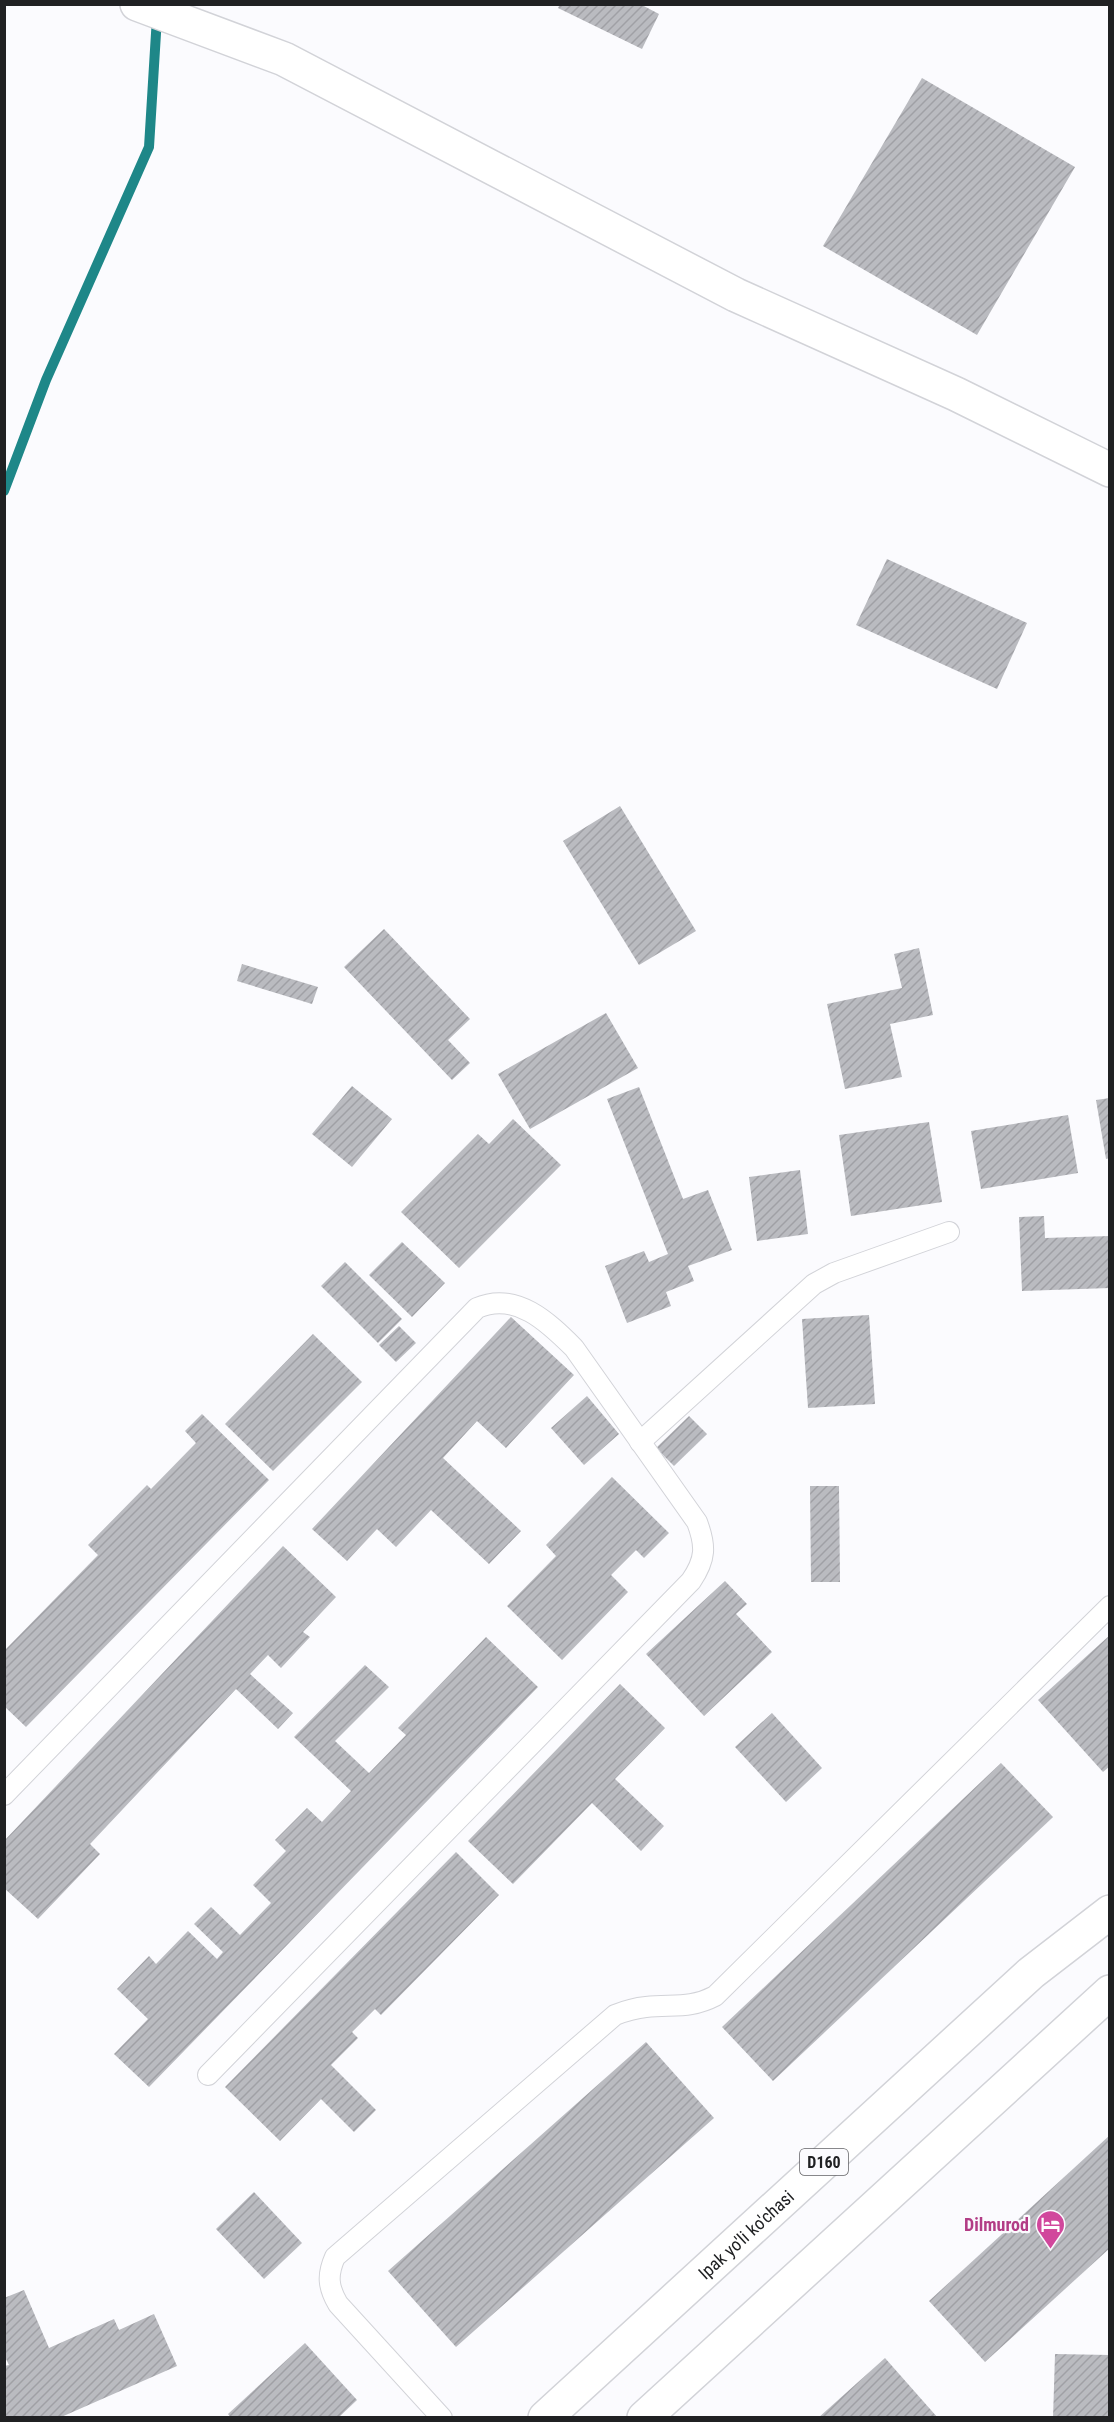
<svg xmlns="http://www.w3.org/2000/svg" width="1114" height="2422" font-family="'Roboto Condensed',sans-serif">
  <style>
    .lines { fill: none; stroke-linecap: round; stroke-linejoin: round }
    .stream { stroke: #1e8788; stroke-width: 10 }
    .building { fill: url(#building-hatch) }
    .service-casing { stroke: #d2d3d8; stroke-width: 22 }
    .minor-casing { stroke: #d2d3d8; stroke-width: 36 }
    .primary-casing { stroke: #d2d3d8; stroke-width: 36 }
    .service { stroke: #fff; stroke-width: 20 }
    .minor { stroke: #fff; stroke-width: 33 }
    .primary { stroke: #fff; stroke-width: 33 }
    .labels { text-anchor: middle; dominant-baseline: central; stroke-width: 4.5; stroke-linejoin: round; paint-order: stroke }
    .shield { fill: #fbfbfe; stroke: #626265; stroke-width: 1.5 }
    .shield-label { font-size: 16px; font-weight: bold; fill: #202123 }
    .hotel-label { font-size: 18px; font-weight: bold; fill: #b23c85; stroke: #fbfbfe; text-anchor: end }
    .street-label { font-size: 18px; fill: #202123; stroke: #fbfbfe }
  </style>
  <defs>
    <pattern id="building-hatch" width="6" height="6" patternUnits="userSpaceOnUse" patternTransform="scale(1.5)"><rect width="6" height="6" fill="#babbc0"/><path d="M-1 1l2-2M0 6l6-6M5 7l2-2" fill="none" stroke="#a0a0a5"/></pattern>
  </defs>
  <rect width="100%" height="100%" fill="#fbfbfe"/>
  <g class="lines">
    <polyline class="stream" points="4,491 46,380 149,147 157,17"/>
  </g>
  <g class="building">
    <polygon points="560,4 640,4 659,14 642,49 558,8"/>
    <polygon points="922,78 1075,167 977,335 823,246"/>
    <polygon points="887,559 1027,623 997,689 856,625"/>
    <polygon points="620,806 696,931 639,965 563,841"/>
    <polygon points="384,929 470,1019 448,1040 470,1063 452,1080 344,967"/>
    <polygon points="919,948 933,1015 890,1024 902,1077 845,1089 827,1004 902,988 894,954"/>
    <polygon points="242,964 318,987 312,1004 237,981"/>
    <polygon points="606,1013 638,1068 530,1129 498,1074"/>
    <polygon points="352,1086 392,1119 352,1167 312,1134"/>
    <polygon points="639,1087 683,1199 708,1190 732,1250 688,1266 694,1281 666,1292 671,1306 627,1323 605,1266 644,1251 649,1262 668,1254 607,1099"/>
    <polygon points="1110,1098 1110,1158 1106,1159 1096,1100"/>
    <polygon points="1068,1115 1078,1173 981,1189 971,1131"/>
    <polygon points="513,1119 561,1165 459,1268 401,1212 478,1134 489,1144"/>
    <polygon points="929,1122 942,1202 851,1216 839,1135"/>
    <polygon points="800,1170 808,1234 757,1241 749,1177"/>
    <polygon points="1044,1216 1045,1238 1110,1236 1110,1288 1022,1291 1019,1217"/>
    <polygon points="402,1242 445,1283 412,1317 369,1275"/>
    <polygon points="345,1262 402,1319 378,1343 321,1286"/>
    <polygon points="869,1315 875,1404 808,1408 802,1319"/>
    <polygon points="511,1317 574,1375 506,1448 477,1421 443,1458 521,1531 489,1564 431,1510 396,1547 377,1529 347,1561 312,1529"/>
    <polygon points="399,1326 416,1343 396,1362 379,1345"/>
    <polygon points="313,1334 362,1382 273,1471 225,1424"/>
    <polygon points="587,1396 619,1434 584,1465 551,1428"/>
    <polygon points="202,1414 269,1480 26,1727 4,1706 4,1651 98,1555 88,1545 147,1485 151,1489 196,1443 185,1431"/>
    <polygon points="689,1416 707,1434 674,1466 656,1448"/>
    <polygon points="612,1477 669,1533 644,1558 636,1550 611,1575 628,1592 562,1660 507,1606 556,1556 546,1545"/>
    <polygon points="810,1486 839,1486 840,1582 811,1582"/>
    <polygon points="283,1546 336,1597 303,1632 310,1637 281,1668 268,1655 250,1674 293,1713 278,1729 236,1689 90,1844 100,1854 38,1919 4,1888 4,1841"/>
    <polygon points="725,1581 747,1604 736,1614 772,1652 704,1716 646,1654"/>
    <polygon points="1110,1635 1110,1766 1103,1772 1038,1700"/>
    <polygon points="486,1637 538,1687 149,2087 114,2054 148,2019 117,1989 149,1956 156,1964 188,1931 217,1959 223,1952 194,1924 211,1907 240,1935 271,1903 253,1885 286,1851 275,1840 307,1808 322,1822 351,1791 294,1737 365,1665 389,1687 335,1741 369,1773 406,1735 398,1728"/>
    <polygon points="620,1684 665,1728 615,1779 664,1826 641,1851 592,1803 513,1884 468,1841"/>
    <polygon points="772,1713 822,1768 786,1802 735,1747"/>
    <polygon points="1001,1763 1053,1817 773,2081 722,2027"/>
    <polygon points="456,1852 499,1895 381,2015 375,2009 352,2032 358,2038 331,2065 376,2110 354,2132 321,2099 280,2141 225,2087"/>
    <polygon points="646,2042 714,2118 456,2347 388,2271"/>
    <polygon points="1110,2135 1110,2248 985,2362 929,2301"/>
    <polygon points="254,2192 302,2243 264,2279 216,2229"/>
    <polygon points="24,2290 49,2348 114,2319 119,2330 154,2314 177,2366 59,2418 4,2418 4,2366 9,2365 4,2355 4,2298"/>
    <polygon points="305,2343 357,2400 338,2418 231,2418 228,2414"/>
    <polygon points="1055,2354 1110,2355 1110,2418 1053,2418"/>
    <polygon points="885,2358 938,2418 818,2418"/>
  </g>
  <g class="lines">
    <defs>
      <g id="service">
        <polyline points="640,1442 814,1284 834,1273 949,1232"/>
        <path d="M4 1795 477 1308C516 1291 548 1322 574 1348L697 1522C706 1546 706 1559 691 1581L208 2075"/>
        <path d="M442 2418 338 2304C328 2287 327 2275 335 2257L615 2015C625 2011 635 2008 646 2007 673 2004 690 2009 715 1996L1110 1606"/>
      </g>
      <polyline id="minor" points="137,4 284,59 736,295 956,394 1110,470"/>
      <g id="primary">
        <path id="s1" d="M545 2418 1031 1973 1110 1912"/>
        <polyline points="644,2418 1110,1992"/>
      </g>
    </defs>
    <use href="#service" class="service-casing"/>
    <use href="#minor" class="minor-casing"/>
    <use href="#primary" class="primary-casing"/>
    <use href="#service" class="service"/>
    <use href="#minor" class="minor"/>
    <use href="#primary" class="primary"/>
  </g>
  <defs>
    <symbol id="hotel-pin" viewBox="-11 -11 22 30"><path d="M0 17L-7.5 6A9.5 9.5 0 1 1 7.5 6Z" fill="#d1479c" stroke="#fbfbfe"/><path d="M-6-4.5h1.5V1H6V5H4.5V3h-9V5H-6ZM-4 0a1.8 1.8 0 1 1 3.6 0ZM.5 0V-2.5h3Q6-2.5 6 0Z" fill="#fff"/></symbol>
  </defs>
  <g fill-rule="evenodd">
    <use href="#hotel-pin" x="1034" y="2208" width="33" height="45"/>
  </g>
  <g class="labels">
    <rect class="shield" x="800" y="2149" width="48" height="26" rx="4.5"/>
    <g class="shield-label">
      <text x="824" y="2162">D160</text>
    </g>
    <g class="hotel-label">
      <text x="1029" y="2224">Dilmurod</text>
    </g>
    <g class="street-label">
      <text stroke="none"><textPath href="#s1" startOffset="272">Ipak yo'li ko'chasi</textPath></text>
    </g>
  </g>
  <rect width="1114" height="2422" fill="none" stroke="#202123" stroke-width="12"/>
</svg>
